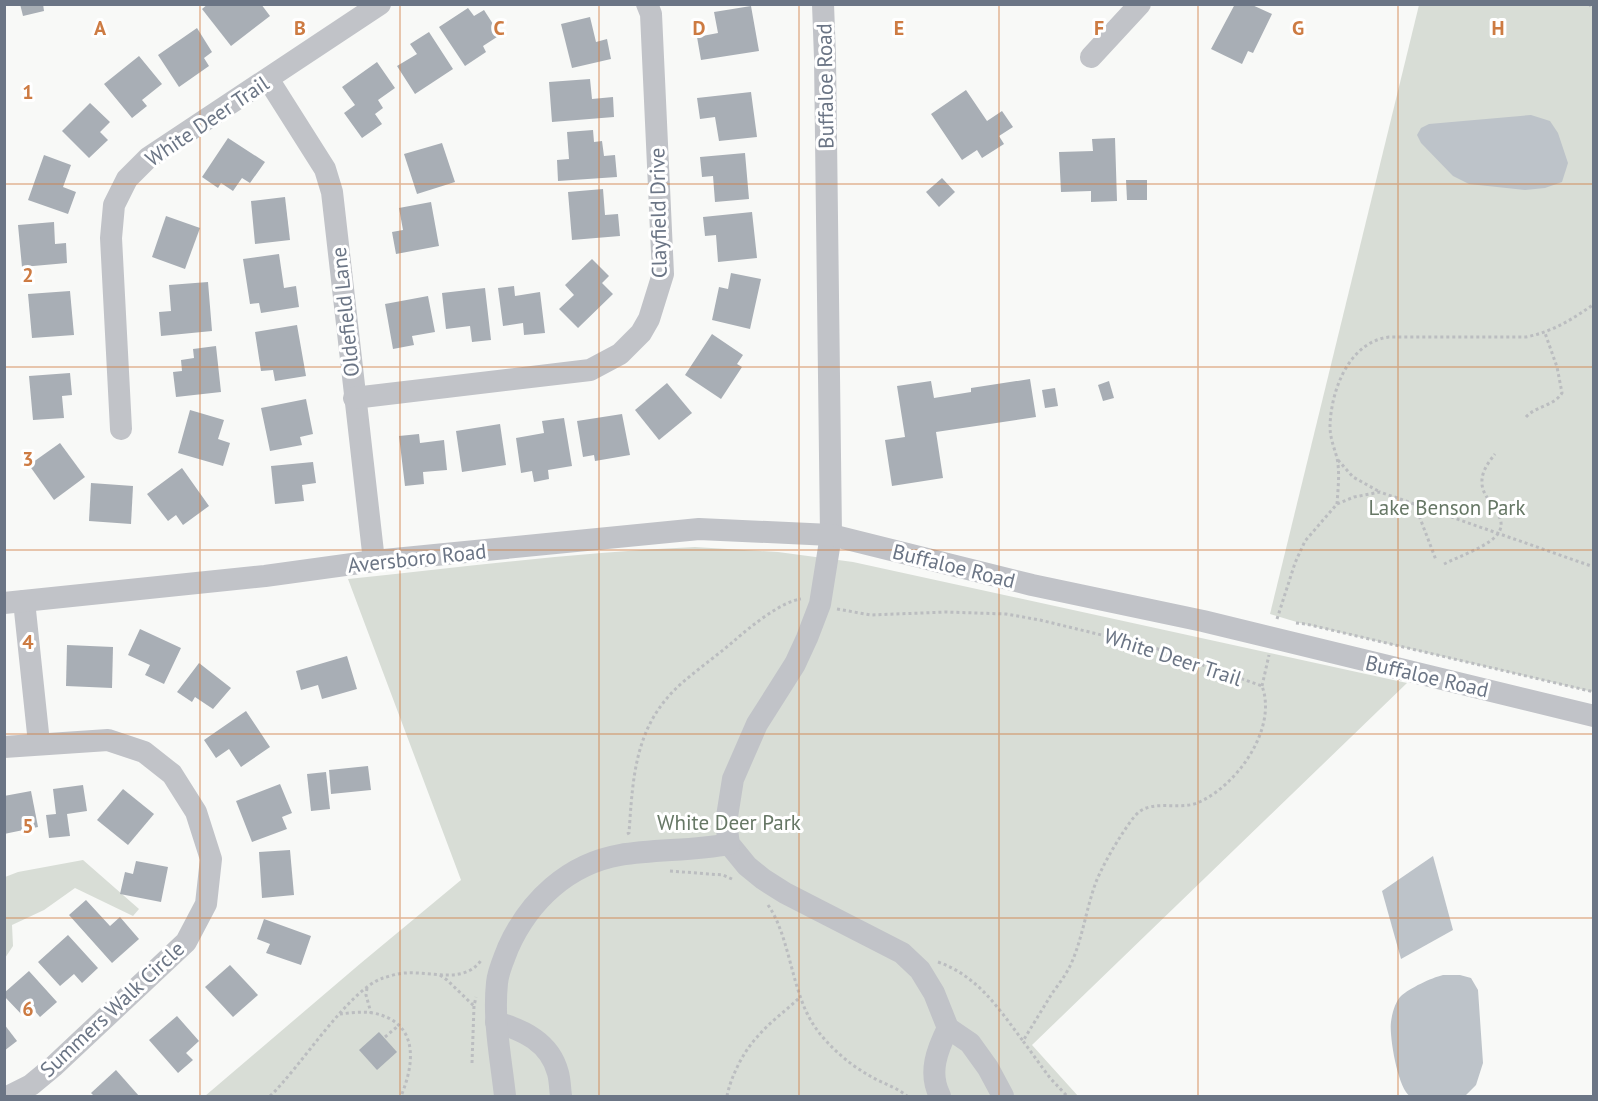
<svg xmlns="http://www.w3.org/2000/svg" width="1598" height="1101" font-family="'PT Sans',sans-serif">
  <style>
    .green { fill: #d8ddd6 }
    .water { fill: #bdc3c9 }
    .building { fill: #a8aeb5 }
    .lines { fill: none; stroke-linecap: round; stroke-linejoin: round }
    .path { stroke: #bbbdc0; stroke-width: 3; stroke-dasharray: 3 3; stroke-linecap: butt }
    .minor { stroke: #c1c3c8; stroke-width: 22 }
    .grid { fill: none; stroke: #cd7b42; stroke-width: 1.5; stroke-opacity: 0.55 }
    .labels { text-anchor: middle; dominant-baseline: central; stroke-width: 6; stroke-linejoin: round; paint-order: stroke }
    .street-label { font-size: 21px; fill: #6b7585; stroke: #fff }
    .park-label { font-size: 21px; fill: #667765; stroke: #fff }
    .grid-label { font-size: 20px; text-anchor: middle; font-weight: bold; fill: #cd7b42; stroke: #fff; stroke-width: 6; stroke-linejoin: round; paint-order: stroke }
  </style>
  <rect width="100%" height="100%" fill="#f8f9f7"/>
  <g class="green">
    <polygon points="1419,5 1593,5 1593,692 1300,623 1270,614"/>
    <path d="M695 547 778 552 853 562 1407 683 1032 1045 1078 1096H205L361 963 461 880 348 579C463 567 579 552 695 547Z"/>
    <polygon points="83,860 139,909 133,916 75,888 44,910 12,925 13,946 5,958 5,877 18,872"/>
  </g>
  <g class="water">
    <polygon points="1531,115 1550,121 1558,133 1568,163 1562,182 1545,188 1525,190 1469,184 1453,176 1421,143 1417,135 1421,128 1429,124"/>
    <polygon points="1433,856 1453,930 1401,959 1382,891"/>
    <path d="M1443 975H1460L1471 978 1478 990 1483 1063 1476 1085 1465 1096H1410C1398 1089 1389 1036 1391 1022 1392 1014 1395 1002 1401 996 1410 988 1431 978 1443 975Z"/>
  </g>
  <g class="building">
    <polygon points="20,4 43,4 44,11 23,16"/>
    <polygon points="208,4 261,4 270,16 231,46 202,9"/>
    <polygon points="1235,4 1250,4 1272,14 1253,53 1248,51 1242,64 1211,49"/>
    <polygon points="751,6 759,51 701,60 697,37 718,33 714,12"/>
    <polygon points="468,8 474,16 484,10 500,35 483,46 486,52 465,66 439,27"/>
    <polygon points="590,17 596,42 607,39 611,59 572,68 561,24"/>
    <polygon points="197,28 212,52 204,58 209,66 179,87 158,55"/>
    <polygon points="429,32 453,69 415,94 397,66 417,54 410,44"/>
    <polygon points="139,56 162,84 142,100 147,106 132,118 104,84"/>
    <polygon points="377,62 395,88 378,100 383,108 375,114 382,124 362,138 344,113 355,105 342,87"/>
    <polygon points="590,79 592,99 613,97 614,117 552,122 549,82"/>
    <polygon points="966,90 987,121 1002,111 1013,127 999,136 1004,144 982,158 977,150 962,160 931,114"/>
    <polygon points="751,92 757,137 719,141 715,117 700,119 697,98"/>
    <polygon points="90,103 110,122 100,132 108,140 89,158 62,131"/>
    <polygon points="593,130 594,142 602,141 604,156 615,155 617,177 558,181 557,160 569,159 567,132"/>
    <polygon points="228,138 265,162 250,183 242,178 233,191 221,183 218,188 202,177"/>
    <polygon points="1115,138 1117,201 1091,202 1091,191 1061,192 1059,152 1093,151 1092,139"/>
    <polygon points="442,143 455,182 417,194 404,154"/>
    <polygon points="745,153 749,199 715,202 713,176 702,177 700,157"/>
    <polygon points="44,155 71,165 63,187 76,192 68,214 28,200"/>
    <polygon points="942,178 955,192 939,207 926,192"/>
    <polygon points="1126,180 1147,180 1147,200 1127,200"/>
    <polygon points="603,189 605,215 618,214 620,236 572,240 568,192"/>
    <polygon points="285,197 290,240 255,244 251,201"/>
    <polygon points="431,202 439,246 396,254 392,232 403,230 399,208"/>
    <polygon points="752,212 757,258 718,262 716,235 705,236 703,217"/>
    <polygon points="166,216 200,228 185,269 152,257"/>
    <polygon points="54,222 55,244 66,243 67,263 22,267 18,225"/>
    <polygon points="279,254 284,288 296,286 299,307 261,313 259,303 250,304 243,259"/>
    <polygon points="592,259 609,276 602,283 613,294 578,328 559,309 574,295 565,285"/>
    <polygon points="731,273 761,279 750,329 712,320 719,287 728,289"/>
    <polygon points="208,282 212,331 161,336 159,312 171,311 169,285"/>
    <polygon points="514,286 515,296 540,292 545,333 524,335 523,323 503,326 498,288"/>
    <polygon points="485,288 491,340 472,342 470,326 446,329 442,293"/>
    <polygon points="70,291 74,335 32,338 28,294"/>
    <polygon points="428,296 435,332 412,336 414,345 393,349 385,304"/>
    <polygon points="297,325 306,376 275,381 273,370 261,371 255,332"/>
    <polygon points="712,334 743,355 737,364 742,367 721,399 685,375"/>
    <polygon points="216,346 221,392 176,397 173,372 182,371 181,360 194,358 193,349"/>
    <polygon points="70,373 72,395 62,396 64,418 33,420 29,376"/>
    <polygon points="1030,379 1036,417 936,432 943,478 892,486 885,440 905,437 897,386 931,381 934,398 971,392 971,388"/>
    <polygon points="1109,381 1114,398 1103,401 1098,385"/>
    <polygon points="667,383 692,413 659,440 635,410"/>
    <polygon points="1055,388 1058,406 1045,408 1042,390"/>
    <polygon points="306,399 313,434 300,437 302,445 270,451 261,408"/>
    <polygon points="190,410 224,420 218,439 230,443 223,466 178,453"/>
    <polygon points="622,414 630,455 595,461 594,455 583,457 577,421"/>
    <polygon points="564,418 572,466 548,470 549,479 534,482 532,471 521,473 516,438 544,433 542,421"/>
    <polygon points="500,424 506,465 462,472 456,431"/>
    <polygon points="419,434 420,443 444,440 447,470 423,472 424,484 405,486 399,436"/>
    <polygon points="60,443 85,477 54,500 29,465"/>
    <polygon points="313,462 316,483 302,485 304,501 275,504 271,466"/>
    <polygon points="182,468 209,506 183,525 176,515 168,521 147,494"/>
    <polygon points="91,483 133,486 131,524 89,521"/>
    <polygon points="140,629 181,648 164,684 145,675 150,665 128,655"/>
    <polygon points="67,645 113,647 112,688 66,686"/>
    <polygon points="347,656 357,689 322,699 318,685 301,690 296,671"/>
    <polygon points="199,663 231,688 213,709 195,697 192,702 177,692"/>
    <polygon points="246,711 270,747 241,767 229,749 216,758 204,740"/>
    <polygon points="368,766 371,790 331,794 329,770"/>
    <polygon points="326,772 330,809 311,811 307,774"/>
    <polygon points="280,784 292,813 282,817 287,829 252,842 236,801"/>
    <polygon points="83,785 87,811 67,814 70,836 49,838 46,815 56,814 53,789"/>
    <polygon points="123,789 154,814 128,845 97,820"/>
    <polygon points="31,791 38,827 4,834 4,796"/>
    <polygon points="290,850 294,895 262,898 259,852"/>
    <polygon points="136,861 168,867 161,902 120,894 125,872 133,874"/>
    <polygon points="86,900 110,926 120,917 139,939 112,963 69,915"/>
    <polygon points="264,919 311,936 301,965 266,953 270,944 257,939"/>
    <polygon points="68,935 98,968 82,983 74,974 60,986 38,962"/>
    <polygon points="230,965 258,995 233,1017 205,987"/>
    <polygon points="29,971 57,1002 40,1017 33,1009 24,1017 4,996 4,993"/>
    <polygon points="177,1016 199,1041 186,1053 193,1060 178,1073 149,1040"/>
    <polygon points="4,1024 17,1041 4,1051"/>
    <polygon points="379,1032 397,1052 377,1070 359,1050"/>
    <polygon points="116,1070 139,1096 94,1096 91,1093"/>
  </g>
  <g class="lines">
    <g class="path">
      <polyline points="1589,4 1594,10"/>
      <path d="M1526 417C1536 406 1554 406 1562 393L1557 367 1545 333"/>
      <polyline points="1338,460 1353,477 1380,492"/>
      <path d="M1337 504C1338 489 1340 472 1337 458 1334 447 1330 438 1330 426 1331 390 1349 342 1389 337H1526C1552 332 1573 319 1594 304"/>
      <polyline points="1415,505 1436,560"/>
      <path d="M1444 564C1458 557 1483 548 1494 538 1515 519 1483 503 1482 484 1481 472 1488 463 1495 454"/>
      <path d="M837 609 871 615 946 612 1006 614 1040 620 1155 648 1262 686C1278 729 1236 787 1197 803 1179 810 1154 800 1139 812 1132 818 1127 827 1122 834 1113 848 1103 865 1096 882 1086 909 1083 937 1071 964 1066 975 1058 985 1051 995 1042 1010 1032 1026 1023 1041L1050 1078 1067 1096"/>
      <polyline points="1277,619 1295,563 1305,541 1337,504 1354,497 1380,492 1594,567"/>
      <polyline points="1296,623 1306,624 1594,692"/>
      <polyline points="1262,686 1269,655"/>
      <path d="M627 834 629 833C633 775 635 724 682 683 699 668 718 655 735 640 750 627 782 601 801 599"/>
      <polyline points="670,871 723,875 732,879"/>
      <path d="M768 905C789 935 791 985 810 1019 823 1042 847 1063 870 1076 882 1083 896 1087 907 1096"/>
      <path d="M938 962C978 976 999 1009 1023 1041"/>
      <polyline points="440,975 447,980 474,1006"/>
      <polyline points="367,988 366,995 371,1013"/>
      <path d="M340 1014C350 1013 362 1011 373 1013 419 1022 415 1063 401 1096"/>
      <polyline points="385,1037 398,1026"/>
      <polyline points="472,1063 474,1006 476,997"/>
      <path d="M270 1096C300 1068 348 990 383 978 390 976 399 973 406 973 432 971 465 985 482 959"/>
      <path d="M727 1096C731 1076 744 1050 759 1035 771 1021 787 1010 800 997"/>
    </g>
    <g class="minor">
      <polyline points="823,4 825,58 831,535 820,604 807,638 795,664 757,724 733,779 726,823 729,844 747,866 763,879 785,893 902,953 920,970 934,993 948,1028 970,1043 988,1068 1003,1096"/>
      <polyline points="1091,57 1140,4"/>
      <polyline points="268,79 325,169 332,192 374,561"/>
      <polyline points="354,398 590,370 620,354 641,333 649,319 663,274 651,14 647,4"/>
      <polyline points="121,429 111,238 114,205 127,179 148,158 380,4"/>
      <polyline points="24,601 39,743"/>
      <polyline points="4,603 265,576 374,561 699,529 831,535 1032,585 1203,621 1594,716"/>
      <polyline points="4,747 108,740 144,752 172,774 196,812 211,859 206,904 186,942 54,1066 31,1085 9,1096"/>
      <path d="M496 1022C523 1030 550 1042 558 1073 560 1080 560 1089 561 1096"/>
      <path d="M505 1096C501 1059 493 1021 497 983 498 971 504 959 508 948 529 901 568 864 620 855 656 849 693 851 729 844"/>
      <path d="M940 1096C928 1073 937 1050 948 1028"/>
    </g>
  </g>
  <path class="grid" d="M200 4V1096M400 4V1096M599 4V1096M799 4V1096M999 4V1096M1198 4V1096M1398 4V1096M4 184H1594M4 367H1594M4 550H1594M4 734H1594M4 918H1594"/>
  <g class="labels">
    <g class="street-label">
      <text transform="translate(825 86) rotate(-91)">Buffaloe Road</text>
      <text transform="translate(207 121) rotate(-34)">White Deer Trail</text>
      <text transform="translate(658 213) rotate(-91)">Clayfield Drive</text>
      <text transform="translate(345 312) rotate(-96)">Oldefield Lane</text>
      <text transform="translate(417 558) rotate(-6)">Aversboro Road</text>
      <text transform="translate(954 566) rotate(14)">Buffaloe Road</text>
      <text transform="translate(1173 657) rotate(18)">White Deer Trail</text>
      <text transform="translate(1427 676) rotate(13)">Buffaloe Road</text>
      <text transform="translate(112 1009) rotate(-43)">Summers Walk Circle</text>
    </g>
    <g class="park-label">
      <text x="1447" y="507">Lake Benson Park</text>
      <text x="729" y="822">White Deer Park</text>
    </g>
  </g>
  <g class="grid-label">
    <text x="100" y="35">A</text>
    <text x="300" y="35">B</text>
    <text x="499" y="35">C</text>
    <text x="699" y="35">D</text>
    <text x="899" y="35">E</text>
    <text x="1099" y="35">F</text>
    <text x="1298" y="35">G</text>
    <text x="1498" y="35">H</text>
    <text x="28" y="99">1</text>
    <text x="28" y="282">2</text>
    <text x="28" y="466">3</text>
    <text x="28" y="649">4</text>
    <text x="28" y="833">5</text>
    <text x="28" y="1016">6</text>
  </g>
  <rect width="1598" height="1101" fill="none" stroke="#6b7585" stroke-width="12"/>
</svg>
